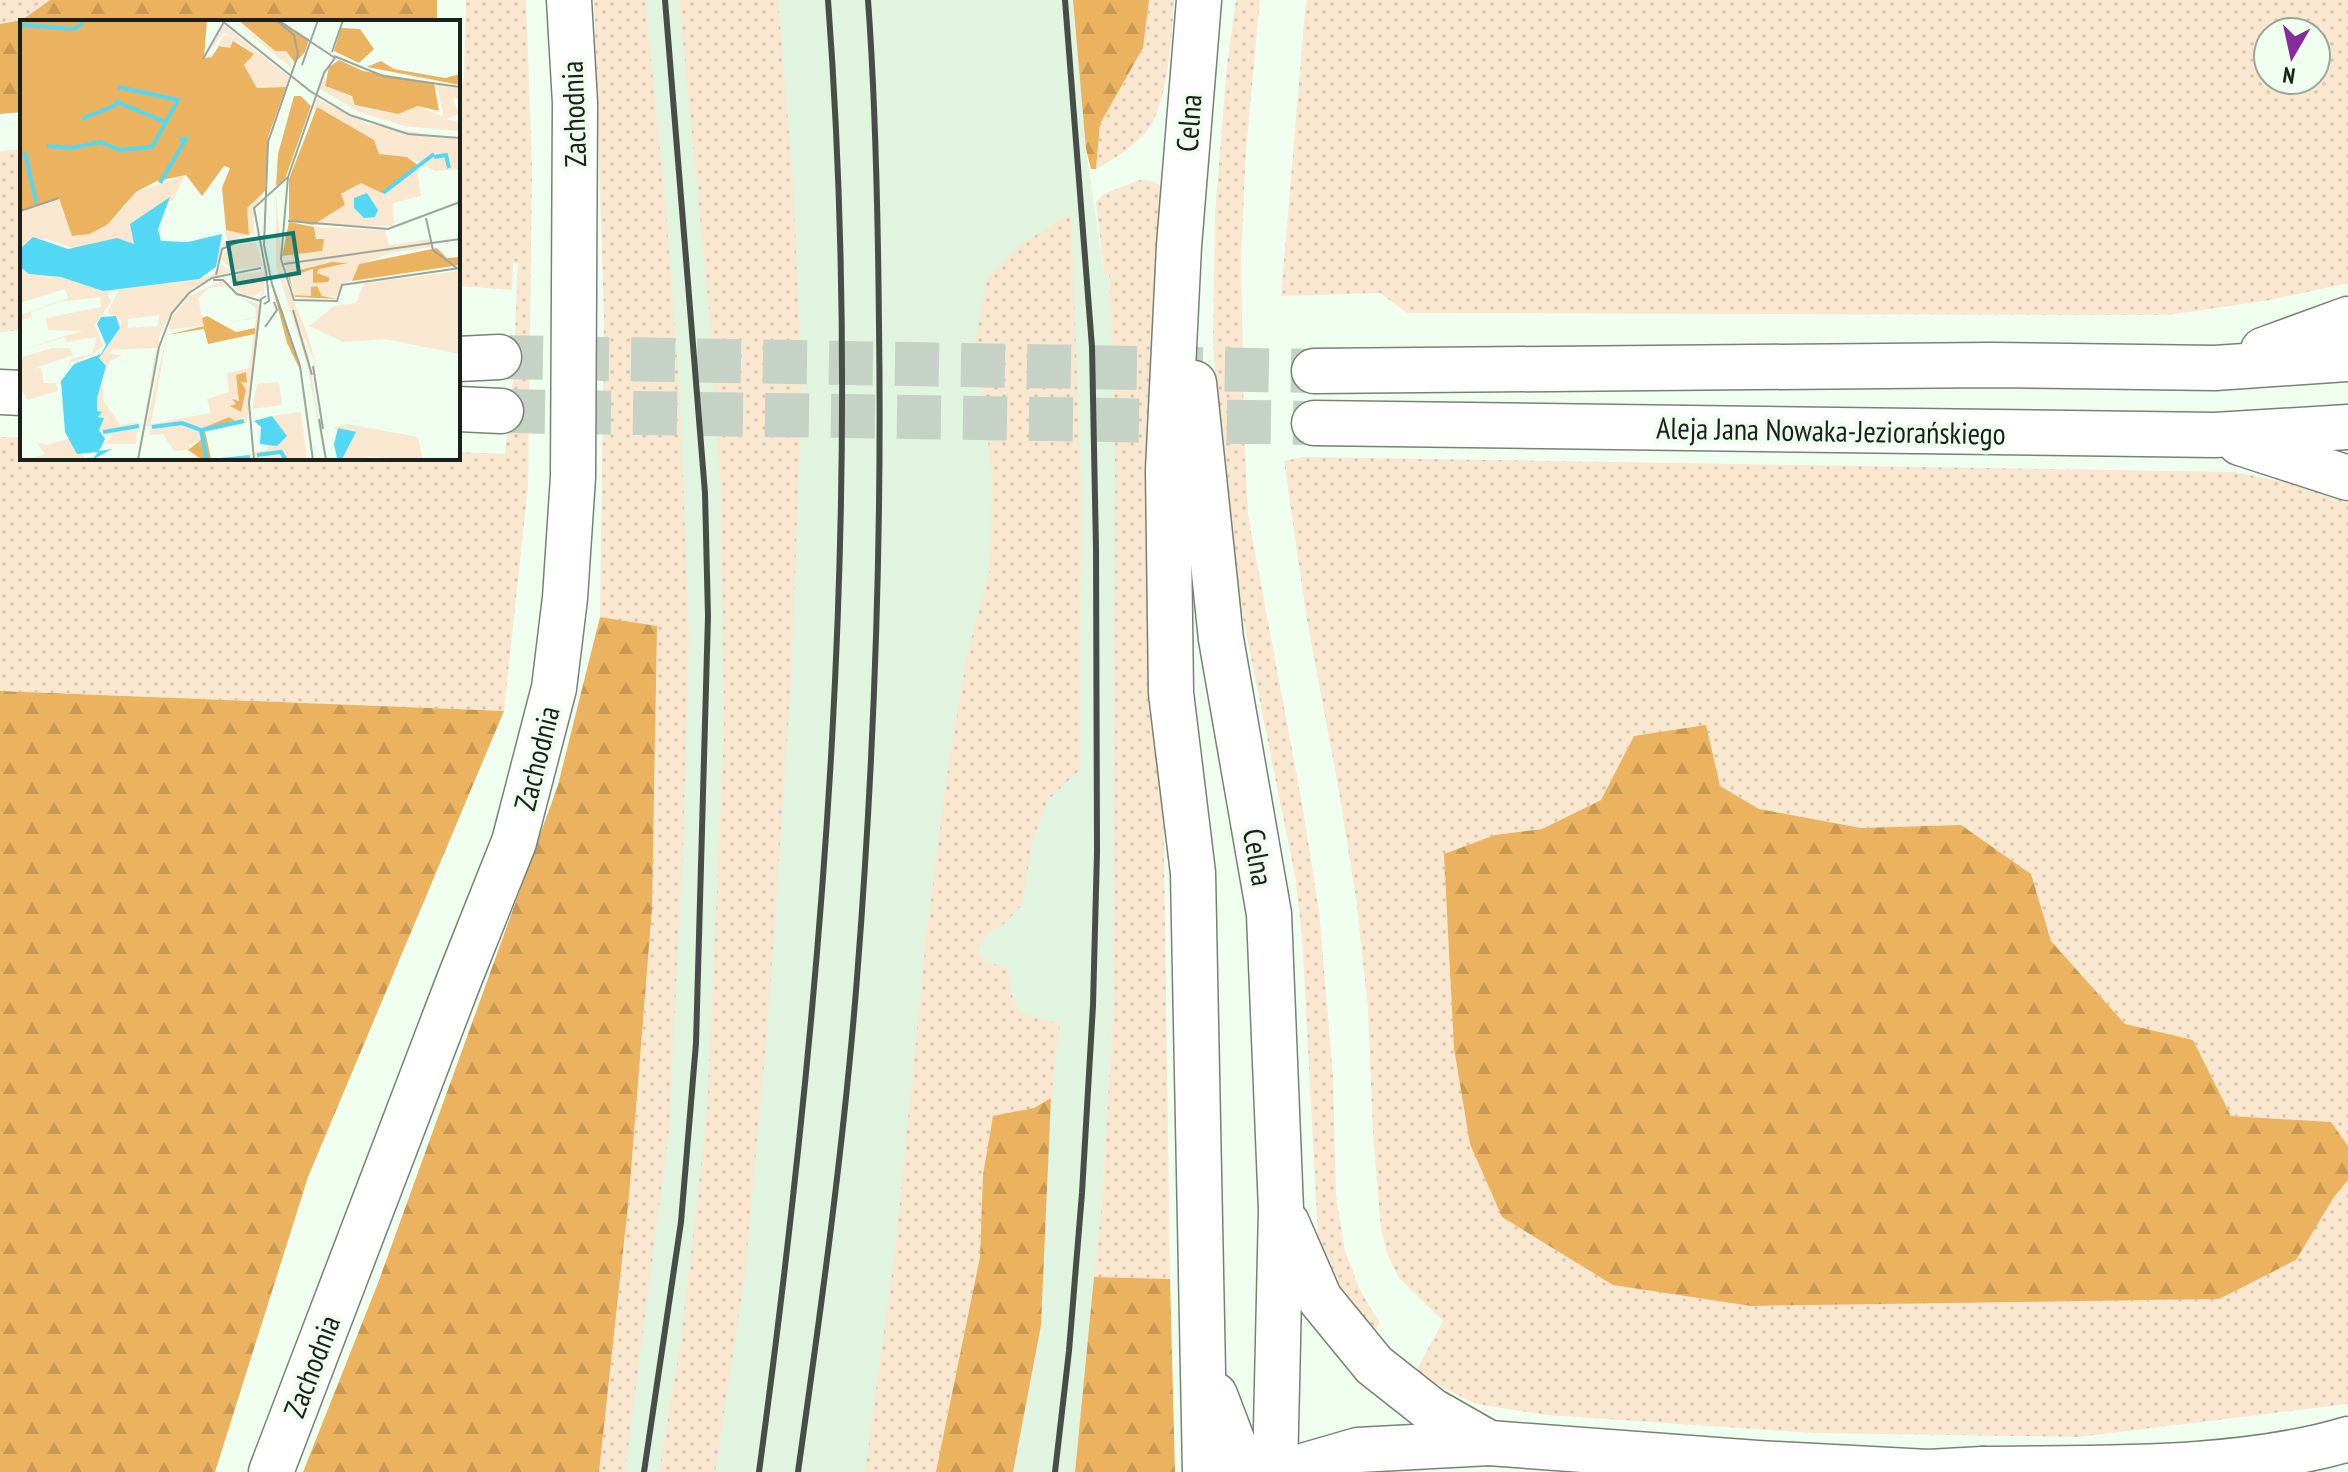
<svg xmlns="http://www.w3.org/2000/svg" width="2348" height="1472" font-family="'PT Sans Narrow',sans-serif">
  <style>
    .built { fill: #e0f4e0 }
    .green { fill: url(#green-dots); fill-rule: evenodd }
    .forest { fill: url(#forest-firs) }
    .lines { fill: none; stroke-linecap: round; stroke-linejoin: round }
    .major-tunnel { stroke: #c5d2c5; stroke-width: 44; stroke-dasharray: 44 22; stroke-linecap: butt }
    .minor-casing { stroke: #768275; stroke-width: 47 }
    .major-casing { stroke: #768275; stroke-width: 47 }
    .minor { stroke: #fff; stroke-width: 44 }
    .major { stroke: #fff; stroke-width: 44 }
    .rail { stroke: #474e47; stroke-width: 6 }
    .labels { text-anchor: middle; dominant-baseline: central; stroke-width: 8; stroke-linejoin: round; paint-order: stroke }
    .street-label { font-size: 30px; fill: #1b201b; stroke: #f0fef0 }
    .inset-river { fill: none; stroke: #52d8f4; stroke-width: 4 }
    .inset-road { fill: none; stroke: #9ba59b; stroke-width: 2 }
    .view { fill: #0f766e; fill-opacity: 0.15; stroke: #0f766e; stroke-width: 4 }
    .inset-edge { fill: none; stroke: #1b201b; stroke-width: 4 }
  </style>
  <defs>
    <pattern id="green-dots" width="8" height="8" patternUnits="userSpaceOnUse" patternTransform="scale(2)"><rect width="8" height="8" fill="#f9e7d0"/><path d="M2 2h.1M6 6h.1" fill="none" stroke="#d5c6b2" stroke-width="1.8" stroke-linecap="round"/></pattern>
    <pattern id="forest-firs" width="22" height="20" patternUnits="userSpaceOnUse" patternTransform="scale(2)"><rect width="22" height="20" fill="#ebb25f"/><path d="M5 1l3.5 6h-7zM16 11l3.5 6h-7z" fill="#c99952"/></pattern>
  </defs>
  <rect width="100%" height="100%" fill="#f0fef0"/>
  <polygon class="built" points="634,0 1073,0 1086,149 1104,273 1109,274 1115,449 1116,676 1114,996 1102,1201 1075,1472 599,1472 629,1196 652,908"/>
  <g class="green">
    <polygon points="0,0 50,0 22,20 0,24"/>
    <polygon points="466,0 526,0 532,167 528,486 504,711 0,691 0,437 22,437 22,458 458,458 458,452 505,454 513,379 518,263 513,263 512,290 458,286 458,98 464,78"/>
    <polygon points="594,0 645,0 666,210 680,398 689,638 683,849 669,1131 625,1472 599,1472 629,1196 652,908 657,627 600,617 604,316"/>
    <polygon points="679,0 778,0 793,181 802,386 791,683 768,1021 745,1275 715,1472 659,1472 681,1340 707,1111 724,733 721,493 709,311"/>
    <path d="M1149 0H1174C1172 33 1168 108 1146 132 1132 148 1114 159 1096 169L1100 124 1143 48Z"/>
    <path d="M1236 0H1260L1246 150 1241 258 1244 434 1248 515 1301 798 1319 910 1333 1077 1336 1196 1345 1251 1360 1290 1379 1322 1373 1338C1348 1309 1327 1275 1318 1237L1302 935 1295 876 1226 533 1213 341 1215 214 1227 65Z"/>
    <path d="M1306 0H2348V283L2270 300 2168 315 1407 313 1380 293 1281 296ZM2268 32H2316V80H2268Z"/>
    <polygon points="22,149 22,330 0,332 0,151"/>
    <polygon points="1139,180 1152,181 1161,186 1156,278 1170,1279 1094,1277 1102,1201 1114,996 1115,449 1109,274 1104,273 1096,202 1104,194"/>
    <path d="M1071 214 1081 477 1080 770 1048 800 1033 840 1022 905 1005 923 987 934 977 950 986 961 1008 969C1013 1014 1016 1014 1060 1023L1051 1097 1034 1108 983 1175 980 1257 936 1472H865L895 1251 926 938 947 775 967 655 990 569 992 477 976 339 987 279 1022 243Z"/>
    <polygon points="1303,457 2235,472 2348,495 2348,1146 2330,1122 2231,1116 2193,1040 2126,1025 2051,941 2031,874 1961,825 1862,828 1759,809 1634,736 1601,800 1542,829 1495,835 1502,1217 1612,1284 1751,1306 2109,1299 2171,1301 2334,1196 2348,1180 2348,1404 2078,1437 1814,1433 1547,1415 1476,1404 1415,1373 1443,1321 1399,1278 1387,1253 1381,1230 1373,1134 1368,1010 1357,905 1340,797 1306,614 1284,461"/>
  </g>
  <g class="forest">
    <polygon points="50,0 437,0 437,22 22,22 22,112 0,114 0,24 22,20"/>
    <polygon points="1073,0 1149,0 1143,48 1100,124 1096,169 1091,169 1086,149"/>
    <polygon points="600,617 657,626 652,908 629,1196 599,1472 303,1472 378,1283 558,785"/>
    <polygon points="0,691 504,711 308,1177 215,1472 0,1472"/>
    <polygon points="1706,725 1720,786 1759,809 1861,828 1961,825 2031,874 2051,941 2125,1024 2193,1040 2231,1116 2331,1122 2348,1146 2348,1180 2334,1197 2296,1260 2219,1299 1751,1306 1613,1285 1502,1217 1470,1144 1454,1048 1444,854 1495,835 1542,829 1601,800 1634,736"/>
    <polygon points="1051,1098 1041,1325 1013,1472 936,1472 980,1257 983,1175 993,1116 1034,1108"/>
    <polygon points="1094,1277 1170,1279 1175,1472 1075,1472"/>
  </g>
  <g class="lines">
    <g class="major-tunnel">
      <polyline points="499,357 1314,371"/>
      <polyline points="501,411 1314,423"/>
    </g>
    <defs>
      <g id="minor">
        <polyline points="1199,0 1179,246 1168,470 1171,693 1193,873 1205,1472"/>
        <polyline points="1194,383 1221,639 1269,914 1281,1210 1275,1472"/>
        <polyline points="1287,1223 1320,1299 1374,1365 1431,1410 1489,1443"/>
        <polyline points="1215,1395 1239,1458 1253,1472"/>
        <polyline points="271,1472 459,980 514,842 554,688 565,598 573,477 575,103 569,0"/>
        <polyline points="1298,1472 1306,1465 1358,1450 1489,1443 1757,1463 1928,1472 1983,1469"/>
      </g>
      <g id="major">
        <polyline points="2263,350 2348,319"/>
        <polyline points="458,359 499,357"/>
        <polyline points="1314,371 1991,365 2215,368 2348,359"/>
        <polyline points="0,392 22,393"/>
        <polyline points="458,409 501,411"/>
        <polyline points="1314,423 2215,435 2348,427"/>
        <polyline points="2240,443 2348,478"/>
        <path d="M1983 1469C2099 1467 2238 1472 2348 1439"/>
      </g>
    </defs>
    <use href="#minor" class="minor-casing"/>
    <use href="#major" class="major-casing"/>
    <use href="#minor" class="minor"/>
    <use href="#major" class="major"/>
    <g class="rail">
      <polyline points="644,1472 681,1222 696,1043 708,616 705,493 665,0"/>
      <path d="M759 1472C825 985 865 491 828 0"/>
      <path d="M798 1472C821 1308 844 1144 857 978 874 761 882 544 879 326 878 218 876 108 868 0"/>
      <polyline points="1055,1472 1069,1351 1082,1193 1093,1005 1097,852 1096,548 1092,347 1065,0"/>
    </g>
  </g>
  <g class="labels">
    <g class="street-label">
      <text transform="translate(573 114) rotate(-92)">Zachodnia</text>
      <text transform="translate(1188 123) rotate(-86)">Celna</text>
      <text transform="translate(1831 430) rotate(1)">Aleja Jana Nowaka-Jeziorańskiego</text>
      <text transform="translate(536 758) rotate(-76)">Zachodnia</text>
      <text transform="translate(1259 857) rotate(80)">Celna</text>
      <text transform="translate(311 1366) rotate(-69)">Zachodnia</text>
    </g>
  </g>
  <g transform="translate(20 20)">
    <rect width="440" height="440" fill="#f0fef0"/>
    <path d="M212 0 255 31 266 30 273 49ZM204 5 269 57 266 67 237 68 224 44 234 34 216 20 210 29 202 25 192 37 185 38 194 33 204 15 217 19 204 13 188 32ZM305 54V66L332 77 339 87 378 94 398 86 424 97 416 64 440 68 439 78 433 79 439 94 426 99 440 103V111L384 106 339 92 300 69ZM297 79 348 104 440 120V149L415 151 387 137 359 134 354 120 293 89ZM397 149 401 176 373 183 374 206 293 205 325 185 321 175 342 162 362 173ZM165 155 153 180 110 204 114 224 97 218 55 229 27 219 10 220 0 230V190L40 178 52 216 73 213 96 197 116 172ZM245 171 234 189V214L218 218 201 230 198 253 201 244 211 251 174 267 146 302 138 320 139 321 123 406 136 328 91 330V334L102 335 89 342 84 358 129 353 83 358V380L100 405 118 402 116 424H84L92 417 79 409 84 398 76 392 77 377 86 346 79 338 100 308 101 301 87 293 98 271 87 273 91 282 75 305 83 326 72 335 51 343 46 351 51 339 72 334 77 317 47 322 45 317 0 331 47 315 66 311 28 310 26 298 81 287 80 277 39 282 11 292 12 297 3 300 1 295 48 278 45 269 0 283V245L9 254 41 257 83 271 192 255 198 248V230L207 219 205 211 213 208 229 215 227 188ZM139 295 138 306 108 308V299ZM256 171 263 256 286 310 294 337 295 343 278 303 288 332 305 440 287 344 256 246ZM294 207 365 210 369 225 410 219 411 227 371 233 339 245 338 258 322 264 316 277 299 276 297 266 291 267V276L274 275 272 255 326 243 311 242 267 252 262 236 302 231ZM236 223 245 253 244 274 240 277 243 270 235 276 222 275 210 262 216 255 244 251 243 246 212 250 201 239 209 225ZM440 251V334L364 319 323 322 289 306 314 286 336 283 344 263ZM201 261 215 275 242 286 227 403 212 405 215 401 209 397 182 409 183 419 169 425V432L180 438H176L166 430 154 431 143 414 129 415 131 406H126L150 300 169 276ZM204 266 235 287 236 297 204 303 236 298 229 348 207 353 209 372 187 379 191 393 131 404 149 305 150 310 184 305 178 278 189 268ZM226 352 227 363 221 362 226 370 221 392 210 386 216 384 212 379 219 381 216 355ZM32 328H50L53 335 12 349 21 348 24 363H36L38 371 8 380 0 368V338ZM259 362 262 385 232 389 237 364ZM281 392 287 440H235L234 432 248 430V423L255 426 267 416 252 396ZM327 404 398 417 403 440 340 436 342 427 333 432 331 426 337 413 312 408ZM50 418 66 440H6L25 434 16 422 28 425Z" fill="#f9e7d0" fill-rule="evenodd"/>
    <path d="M0 0H187L184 38 192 37 199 26 210 28 213 21 234 34 224 45 237 68 266 67 248 117 245 171 227 188 229 215 206 210 202 168 210 148 204 146 182 176 166 155 137 161 116 172 88 204 70 214 52 216 39 178 0 190ZM218 0H257L289 19 285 32 275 43 266 31H255ZM321 8 340 9 354 29 339 43 314 31ZM319 40 343 51 414 63 419 91 398 86 378 94 335 85 332 76 305 66 309 47ZM361 41 374 49 425 58 440 54V65L347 47ZM274 76H281L291 86 265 159 256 166 258 134ZM297 87 354 120 359 134 387 137 399 146 362 173 341 163 321 174 325 185 293 205 269 200V159ZM269 202 294 207 296 219H304L302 231 262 236ZM417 228 427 238 440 237V245L332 261 339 244ZM312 242 328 243 299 249 297 253 310 258 308 262 293 263V249L270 257 274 275 291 276V267L297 266 302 276 319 279 275 277 267 253ZM249 254 263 292 281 352 267 323ZM187 296 216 312 235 308V314L188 324 184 309 147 315 184 306 182 298ZM226 352 227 363 221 362 226 370 221 392 210 386 216 384 212 379 219 381 216 355ZM209 397 215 401 212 405 185 411 191 439 215 437 183 440 168 430 182 419 181 409Z" fill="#ebb25f"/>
    <path d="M335 411 337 413 332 431 356 416 361 419 354 426 357 432 345 435 344 424 340 436 360 440 322 439Z" fill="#f9e7d0"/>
    <path d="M347 173 358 190 355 197 344 198 334 188V178ZM150 177 138 209 141 221 168 222 202 214 196 247 179 259 83 271 41 257 9 254 0 247V229L13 217 48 229 97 218 114 224 110 204ZM96 296 100 308 79 338 86 346 77 378V391L82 392 78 397 84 398 79 410 85 419 79 431 92 429 72 440 78 432 57 434 45 412 41 361 54 344 81 334 86 325 77 304 81 297ZM252 396 267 416 257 426 240 424 241 407 234 401ZM318 408 336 412 322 439 317 438 314 424Z" fill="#52d8f4"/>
    <path class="inset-river" d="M0 5 55 9 63 3M95 81 145 102M62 99 98 84M27 126 51 128 80 122 100 130 132 127 158 80 98 67M5 132 16 182M414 137 426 135 429 148M140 163 166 119H159M363 173 414 134M132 407 162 403 181 410 187 440M182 410 224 401M83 412 119 406M237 435 261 432 266 440M201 440 230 437"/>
    <path class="inset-road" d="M201 0 290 71 330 95 388 114 440 118M256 0 274 15 278 35 248 122 244 225 252 264 280 346 293 440M258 0 315 38M312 32 323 0M314 36 363 56 440 67M183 39 205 0M282 45 298 0M268 157 261 239 274 280 317 281 322 265 440 248M0 191 39 178M406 198 413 230 438 249M268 201 368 209 440 182M264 244 440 219M246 252 234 188 268 157 304 53 315 38M196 255 202 229 218 222M193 260H203L217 274 241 281M244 284 249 281 246 251M273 290 292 355M245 307 257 290 254 282M293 346 303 409M299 399 306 440M118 440 139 327 152 293 169 273 192 258 241 248M234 440 229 383 241 279 246 276"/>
    <path class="view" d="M273 213 279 253 215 264 208 223Z"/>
    <rect width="440" height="440" class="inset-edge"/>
  </g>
  <g transform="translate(2292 56) rotate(189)"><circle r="38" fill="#f0fef0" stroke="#9ba59b" stroke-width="2"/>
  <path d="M0-6L14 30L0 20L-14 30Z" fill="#852d9a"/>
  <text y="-12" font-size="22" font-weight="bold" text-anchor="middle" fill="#1b201b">N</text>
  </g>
</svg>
